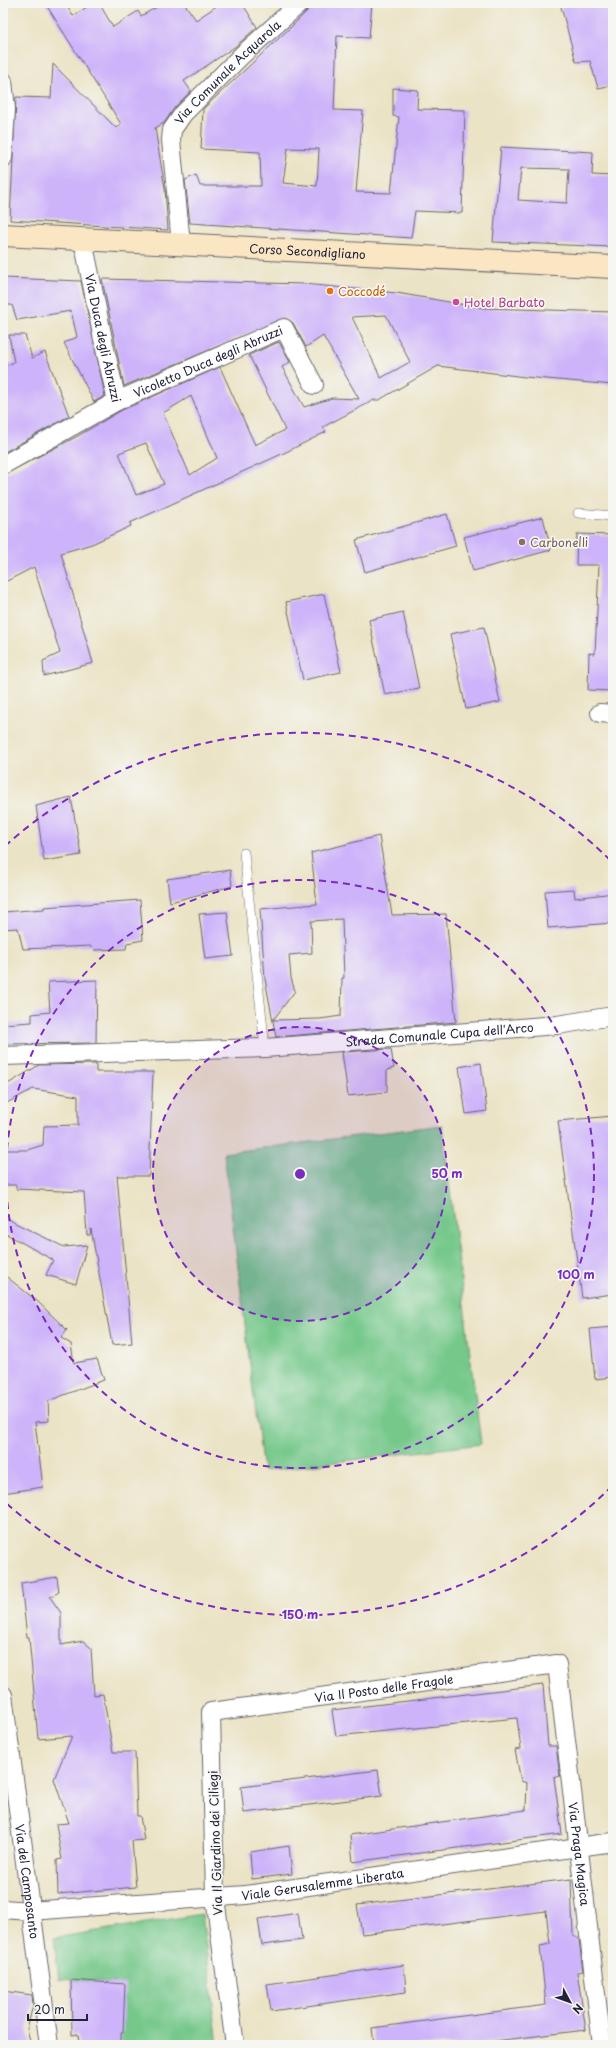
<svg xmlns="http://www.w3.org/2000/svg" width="616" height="2048" font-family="'Playpen Sans',sans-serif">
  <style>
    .green { fill: #75c88a; stroke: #4c7562 }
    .building { fill: #cdb3fa; fill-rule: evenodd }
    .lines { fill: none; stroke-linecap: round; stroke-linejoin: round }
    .lane-casing { stroke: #68666b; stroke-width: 10 }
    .street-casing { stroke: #68666b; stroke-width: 20 }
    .secondary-casing { stroke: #68666b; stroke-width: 24 }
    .lane { stroke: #fff; stroke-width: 9 }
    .street { stroke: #fff; stroke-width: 18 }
    .secondary { stroke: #fbe6c3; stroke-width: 22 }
    .ring { fill: none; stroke: #7b2cbf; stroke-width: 2; stroke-dasharray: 7 5 }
    .food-dot { fill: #e8710a; stroke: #f6f6f2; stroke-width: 1.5 }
    .hotel-dot { fill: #d1479c; stroke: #f6f6f2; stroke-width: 1.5 }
    .education-dot { fill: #8d6e63; stroke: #f6f6f2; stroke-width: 1.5 }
    .labels { text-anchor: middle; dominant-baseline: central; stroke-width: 3.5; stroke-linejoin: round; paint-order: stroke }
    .street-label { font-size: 12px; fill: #22223b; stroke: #f6f6f2 }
    .food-label { font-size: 12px; fill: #c56008; stroke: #f6f6f2; text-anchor: start }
    .hotel-label { font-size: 12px; fill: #b23c85; stroke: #f6f6f2; text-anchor: start }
    .education-label { font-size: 12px; fill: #785e54; stroke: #f6f6f2; text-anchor: start }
    .centre { fill: #7b2cbf; stroke: #f6f6f2; stroke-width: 2 }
    .ring-label { font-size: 12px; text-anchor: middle; font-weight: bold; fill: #7b2cbf; stroke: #f6f6f2; stroke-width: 3.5; stroke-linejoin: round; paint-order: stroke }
  </style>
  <rect width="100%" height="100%" fill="#f6f6f2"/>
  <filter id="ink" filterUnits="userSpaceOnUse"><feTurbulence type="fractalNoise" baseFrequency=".025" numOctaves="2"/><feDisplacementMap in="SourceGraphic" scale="8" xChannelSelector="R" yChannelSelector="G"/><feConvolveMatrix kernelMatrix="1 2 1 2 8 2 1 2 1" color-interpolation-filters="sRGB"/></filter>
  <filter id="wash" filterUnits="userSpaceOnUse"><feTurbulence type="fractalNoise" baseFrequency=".012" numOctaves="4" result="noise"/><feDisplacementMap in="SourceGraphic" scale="16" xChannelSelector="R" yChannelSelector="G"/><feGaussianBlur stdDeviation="0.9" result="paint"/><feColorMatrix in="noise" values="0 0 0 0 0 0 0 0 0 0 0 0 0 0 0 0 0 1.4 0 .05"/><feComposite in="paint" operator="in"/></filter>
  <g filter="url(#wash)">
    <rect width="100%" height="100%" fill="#ebe3c5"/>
    <g class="green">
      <polygon points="442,1125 481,1444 263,1471 224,1153"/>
      <polygon points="202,1914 218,2045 112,2045 115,1983 59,1979 54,1938"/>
    </g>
    <g id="blocks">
      <g class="building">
        <polygon points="45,3 65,3 73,16 93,3 99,3 113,27 138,11 141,16 164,3 184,3 196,20 221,3 242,3 257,27 236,46 184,81 191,91 175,107 164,123 155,128 165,189 168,230 10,220 16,97 51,98 53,64 116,128 121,124"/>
        <path d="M310 3H372L369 38 337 36 334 110 363 111 356 192 391 193 399 117 393 116V88L418 90 417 109 465 110 462 213 415 211 411 238 190 223 185 180 196 175 200 186H261L260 152 201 149 203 109 292 26 307 11ZM288 148 319 149 317 186 283 183Z"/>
        <polygon points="560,3 613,3 613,85 598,88 590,61 576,62"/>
        <path d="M501 147 593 152 592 175 613 176V247L493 242ZM521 168 569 169 567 203 518 200Z"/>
        <polygon points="3,278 81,281 105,396 94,402 64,343 77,337 71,311 17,320 12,305 7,305 6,297 3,297"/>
        <path d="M102 279 304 284 397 293 483 308 613 312V385L525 377 438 366 379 400H374L323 427 326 432 284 453 130 523 131 526 92 544 61 553 93 663 44 676 43 661 60 653 34 567 3 583V475L76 437 122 410 220 367 255 445 285 430 249 355 279 342 290 362 282 367 304 407 332 398 359 399 323 336 306 347 293 323 285 318 124 386ZM386 315 410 362 381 378 352 317ZM191 396 217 458 190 475 163 413ZM146 443 164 484 136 495 119 453Z"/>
        <polygon points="9,335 25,335 32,358 45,352 69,416 3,453 3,367 14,362"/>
        <polygon points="447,514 456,546 365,572 356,540"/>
        <polygon points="543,517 551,550 473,571 464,537"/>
        <polygon points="577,534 613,535 613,691 588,690 589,653 595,654 599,565 576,565"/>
        <polygon points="324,594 341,672 303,680 286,602"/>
        <polygon points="403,612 419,688 385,695 369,620"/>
        <polygon points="484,627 500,702 466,709 450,634"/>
        <polygon points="71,797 81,855 44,861 36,806"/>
        <path d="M379 836 392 915 446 914 456 1022 276 1037 265 979 260 909 317 904 311 853ZM342 919 344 978H342L341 1016 320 1019 273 1020 295 991 291 978 289 955 312 953 311 921Z"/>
        <polygon points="230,870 232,886 170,902 167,879"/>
        <polygon points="574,889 575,898 613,893 613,923 548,928 545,891"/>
        <polygon points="140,900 143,940 127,943 126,949 94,950 90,946 23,949 18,928 3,929 3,912 44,909 44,907"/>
        <polygon points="227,912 233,956 205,959 199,914"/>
        <polygon points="97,980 96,1043 3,1044 3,1024 32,1022 32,1014 50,1012 48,982"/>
        <polygon points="391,1049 394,1068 387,1070 387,1092 348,1096 342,1052"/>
        <polygon points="481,1063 487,1111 466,1114 459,1067"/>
        <polygon points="96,1064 96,1072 153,1072 149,1176 117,1176 132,1343 112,1345 91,1229 90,1235 87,1235 84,1192 16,1189 16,1185 3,1185 3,1150 27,1150 43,1145 44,1126 78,1125 78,1096 33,1089 3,1105 3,1087 39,1065"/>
        <polygon points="613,1116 613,1294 582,1298 558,1121"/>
        <polygon points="3,1217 64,1247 87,1245 76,1284 46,1275 53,1260 3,1232"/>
        <polygon points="3,1274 37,1301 67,1330 61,1338 71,1344 74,1363 97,1359 104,1380 48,1401 49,1421 35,1422 43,1487 3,1493"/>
        <polygon points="613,1327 613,1377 595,1379 590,1329"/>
        <polygon points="57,1577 59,1592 50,1597 61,1613 61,1645 83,1641 91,1648 94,1695 103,1694 113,1752 135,1752 137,1816 140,1816 144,1840 132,1841 136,1887 58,1894 57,1860 62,1859 56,1824 69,1823 54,1779 72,1736 38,1739 29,1637 27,1637 21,1583"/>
        <polygon points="543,1685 548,1746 556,1746 560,1776 554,1778 562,1834 353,1862 350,1835 526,1810 527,1783 521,1781 515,1750 521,1749 517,1718 336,1736 332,1710"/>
        <polygon points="378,1770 382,1796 244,1813 241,1787"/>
        <polygon points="289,1846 292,1874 252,1879 250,1852"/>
        <polygon points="571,1879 573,1936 579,1939 583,1971 577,1972 586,2030 461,2045 374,2045 372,2028 546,2005 540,1946 550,1944 546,1911 362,1934 357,1905"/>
        <polygon points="298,1913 302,1940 262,1945 258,1919"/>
        <polygon points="404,1965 406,1992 271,2011 267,1984"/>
        <polygon points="71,1980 125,1984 123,2032 121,2032 121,2045 79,2045 78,2034 72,2035"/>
        <polygon points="3,1991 32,1995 33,2005 27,2029 31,2045 3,2045"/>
      </g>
    </g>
  </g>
  <g filter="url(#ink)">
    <use href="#blocks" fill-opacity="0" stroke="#68666b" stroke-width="1"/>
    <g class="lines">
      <defs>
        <g id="lane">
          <polyline points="578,513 613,516"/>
          <polyline points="244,853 265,1048"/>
        </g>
        <g id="street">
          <polyline points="3,81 6,109 3,158"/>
          <path id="s1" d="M83 240 105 349 117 401"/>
          <path id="s2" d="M181 244 171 140 172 130 183 114 242 55 300 3"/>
          <path id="s3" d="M3 465 117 401 284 328 314 385"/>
          <polyline points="600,713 613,714"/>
          <path id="s4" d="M3 1056 265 1048 557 1025 613 1016"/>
          <path id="s5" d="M3 1695 49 2045"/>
          <path id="s6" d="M3 1909 30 1911 246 1895 613 1842"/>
          <path id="s7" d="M235 2045 215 1898 211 1712 557 1664 602 2045"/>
        </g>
        <g id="secondary">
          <path id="s8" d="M3 235 613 267"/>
        </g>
      </defs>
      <use href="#lane" class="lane-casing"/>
      <use href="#street" class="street-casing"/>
      <use href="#secondary" class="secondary-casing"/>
      <use href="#lane" class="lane"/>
      <use href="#street" class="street"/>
      <use href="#secondary" class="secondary"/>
    </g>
  </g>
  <circle cx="300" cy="1174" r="147" fill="#7b2cbf" fill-opacity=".12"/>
  <g class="ring">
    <circle cx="300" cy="1174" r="147"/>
    <circle cx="300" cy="1174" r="294"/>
    <path d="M612 1486A441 441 0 0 1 5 1502M5 846A441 441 0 0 1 612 862"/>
  </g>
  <circle class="food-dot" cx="330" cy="291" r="4"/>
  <circle class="hotel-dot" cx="456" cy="302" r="4"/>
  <circle class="education-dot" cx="522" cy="542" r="4"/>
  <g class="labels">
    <g class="street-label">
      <text stroke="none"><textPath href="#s2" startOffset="195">Via Comunale Acquarola</textPath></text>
      <text stroke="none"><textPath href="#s8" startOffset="305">Corso Secondigliano</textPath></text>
      <text stroke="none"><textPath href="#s1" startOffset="100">Via Duca degli Abruzzi</textPath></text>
      <text stroke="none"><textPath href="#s3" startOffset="230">Vicoletto Duca degli Abruzzi</textPath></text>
      <text stroke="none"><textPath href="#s4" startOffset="437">Strada Comunale Cupa dell'Arco</textPath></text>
      <text stroke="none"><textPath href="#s7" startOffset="509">Via Il Posto delle Fragole</textPath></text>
      <text transform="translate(215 1843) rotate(-92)">Via Il Giardino dei Ciliegi</text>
      <text stroke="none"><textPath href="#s7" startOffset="875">Via Praga Magica</textPath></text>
      <text stroke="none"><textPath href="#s5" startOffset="188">Via del Camposanto</textPath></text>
      <text stroke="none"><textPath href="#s6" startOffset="321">Viale Gerusalemme Liberata</textPath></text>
    </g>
    <g class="food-label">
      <text x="338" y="291">Coccodé</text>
    </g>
    <g class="hotel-label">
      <text x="464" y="302">Hotel Barbato</text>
    </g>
    <g class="education-label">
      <text x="530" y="542">Carbonelli</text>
    </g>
  </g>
  <circle cx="300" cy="1174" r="6" class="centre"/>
  <g class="ring-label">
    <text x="447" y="1178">50 m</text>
    <text x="576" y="1279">100 m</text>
    <text x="300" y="1619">150 m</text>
  </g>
  <rect width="616" height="2048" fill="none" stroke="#f6f6f2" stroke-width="16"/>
  <g transform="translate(570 2002) rotate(131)" stroke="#f6f6f2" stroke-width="3" paint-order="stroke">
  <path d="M0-3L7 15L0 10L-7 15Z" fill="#22223b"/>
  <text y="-6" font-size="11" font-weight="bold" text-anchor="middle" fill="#22223b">N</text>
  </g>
  <path d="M28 2014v6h59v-6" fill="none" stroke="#22223b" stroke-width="2"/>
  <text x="34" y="2014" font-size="12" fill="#22223b" stroke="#f6f6f2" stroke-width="3" paint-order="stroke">20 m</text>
</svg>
